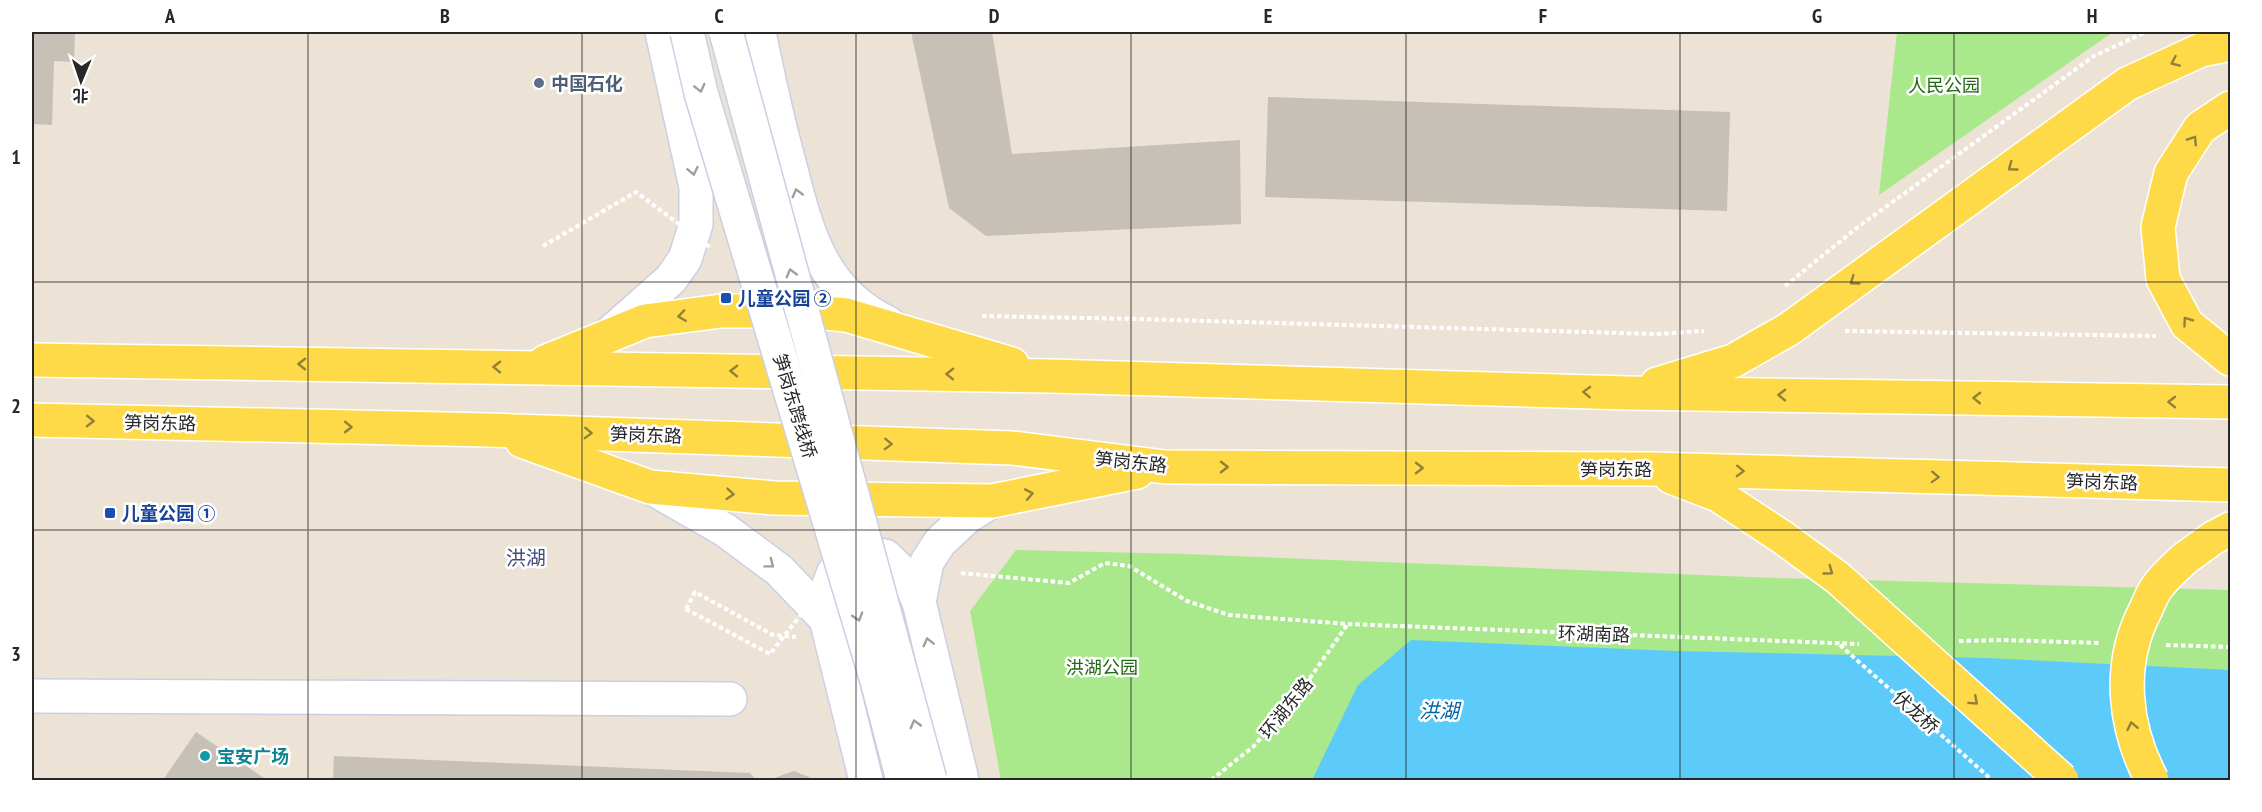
<svg xmlns="http://www.w3.org/2000/svg" width="2262" height="812" font-family="'PT Sans Narrow','Noto Sans SC',sans-serif">
  <style>
    .green { fill: #a9e98c }
    .water { fill: #5ccbfa }
    .building { fill: #c6c0b6 }
    .lines { fill: none; stroke-linecap: round; stroke-linejoin: round }
    .minor-casing { stroke: #cbcfe2; stroke-width: 36 }
    .major-casing { stroke: #fff; stroke-width: 36 }
    .path { stroke: #fff; stroke-width: 4; stroke-dasharray: 4.5 3; stroke-linecap: butt }
    .minor { stroke: #fff; stroke-width: 33 }
    .major { stroke: #feda48; stroke-width: 33 }
    .minor-bridge-casing { stroke: #cbcfe2; stroke-width: 36; stroke-linecap: butt }
    .major-bridge-casing { stroke: #fff; stroke-width: 36; stroke-linecap: butt }
    .path-bridge { stroke: #fff; stroke-width: 4; stroke-dasharray: 4.5 3; stroke-linecap: butt }
    .minor-bridge { stroke: #fff; stroke-width: 33 }
    .major-bridge { stroke: #feda48; stroke-width: 33 }
    .oneway { stroke: #928038 }
    .oneway2 { stroke: #9e9e9e }
    .grid { fill: none; stroke: #272727; stroke-width: 1.5; stroke-opacity: 0.55 }
    .service-dot { fill: #5c6f8a; stroke: #fff; stroke-width: 2 }
    .transit-dot { fill: #1a4fb4; stroke: #fff; stroke-width: 2 }
    .culture-dot { fill: #0f9aa8; stroke: #fff; stroke-width: 2 }
    .labels { text-anchor: middle; dominant-baseline: central; stroke-width: 5; stroke-linejoin: round; paint-order: stroke }
    .service-label { font-size: 18px; font-weight: bold; fill: #4e5e75; stroke: #fff; text-anchor: start }
    .park-label { font-size: 18px; fill: #216912; stroke: #fff }
    .transit-label { font-size: 18px; font-weight: bold; fill: #164399; stroke: #fff; text-anchor: start }
    .street-label { font-size: 18px; fill: #272727; stroke: #fff }
    .culture-label { font-size: 18px; font-weight: bold; fill: #0d838f; stroke: #fff; text-anchor: start }
    .neighbourhood-label { font-size: 20px; fill: #444c7b; stroke: #fff }
    .water-label { font-size: 20px; font-style: italic; fill: #0065a2; stroke: #fff }
    .neatline { fill: none; stroke: #272727; stroke-width: 2 }
    .grid-label { font-size: 20px; text-anchor: middle; font-weight: bold; fill: #272727 }
  </style>
  <rect width="100%" height="100%" fill="#ece3d6"/>
  <g class="green">
    <polygon points="1897,32 2113,32 1879,195"/>
    <polygon points="1016,550 1186,554 1775,578 2230,590 2230,780 1001,780 970,611"/>
  </g>
  <polygon class="water" points="1411,640 1676,651 1986,658 2230,670 2230,780 1312,780 1358,685"/>
  <g class="building">
    <polygon points="32,32 75,32 74,62 54,61 52,125 32,124"/>
    <polygon points="911,32 992,32 1012,154 1240,140 1241,224 986,236 949,208"/>
    <polygon points="1268,97 1730,112 1727,211 1265,197"/>
    <polygon points="196,732 267,780 163,780"/>
    <polygon points="334,756 750,773 756,780 333,780"/>
    <polygon points="794,771 816,780 769,780 774,778"/>
  </g>
  <g class="lines">
    <defs>
      <g id="minor">
        <path d="M759 32C768 77 778 122 790 166 807 232 821 291 888 323"/>
        <polyline points="609,334 671,279 685,259 696,224 696,187 662,32"/>
        <polyline points="650,487 725,530 779,570 826,619 866,780"/>
        <polyline points="826,619 826,592 834,572 845,558 865,553 885,556 908,578 919,602"/>
        <polyline points="32,696 730,699"/>
        <polyline points="962,780 919,602 927,562 940,542 968,516 992,501"/>
      </g>
      <g id="major">
        <polyline points="2230,108 2200,128 2171,173 2158,227 2163,279 2187,324 2230,359"/>
        <polyline points="32,360 1051,376 1628,393 2230,402"/>
        <polyline points="545,362 645,321 721,311 804,311 846,315 1012,364"/>
        <polyline points="1657,384 1733,361 1789,329 2127,84 2201,50 2230,44"/>
        <polyline points="32,420 488,430 1012,448 1165,467 1650,469 2230,485"/>
        <polyline points="522,441 650,487 774,498 992,501 1137,472"/>
        <polyline points="1671,477 1718,495 1782,537"/>
        <polyline points="2184,559 2213,538 2230,529"/>
      </g>
    </defs>
    <use href="#minor" class="minor-casing"/>
    <use href="#major" class="major-casing"/>
    <g class="path">
      <polyline points="1785,286 1858,227 2094,56 2146,32"/>
      <polyline points="982,316 1139,319 1656,334 1704,331"/>
      <polyline points="1845,331 2156,336"/>
      <polyline points="961,573 1069,583 1105,563 1129,566 1187,601 1229,615 1348,624 1859,644"/>
      <polyline points="686,609 695,592 773,635 796,637"/>
      <polyline points="1959,641 2004,640 2099,643"/>
      <polyline points="1840,645 1992,780"/>
      <polyline points="2166,645 2230,647"/>
      <polyline points="1211,780 1254,746 1301,691 1347,625"/>
    </g>
    <use href="#minor" class="minor"/>
    <use href="#major" class="major"/>
    <defs>
      <g id="minor-bridge">
        <polyline points="687,32 701,93 878,684 903,780"/>
        <polyline points="726,32 930,780"/>
      </g>
      <g id="major-bridge">
        <polyline points="1782,537 1838,578 2062,780"/>
        <path d="M2152 780C2124 728 2117 665 2145 611 2149 603 2152 593 2158 586 2165 576 2175 568 2184 559"/>
      </g>
    </defs>
    <use href="#minor-bridge" class="minor-bridge-casing"/>
    <use href="#major-bridge" class="major-bridge-casing"/>
    <g class="path-bridge">
      <polyline points="543,246 636,192 711,248"/>
      <polyline points="686,609 770,654 803,612 814,591"/>
    </g>
    <use href="#minor-bridge" class="minor-bridge"/>
    <use href="#major-bridge" class="major-bridge"/>
  </g>
  <defs><path id="oneway-chevron" d="M-2-3.5L2.5 0L-2 3.5" fill="none" stroke-width="1.6" stroke-linecap="round" stroke-linejoin="round" transform="scale(1.5)"/></defs>
  <g class="oneway">
    <use href="#oneway-chevron" transform="translate(2175 62) rotate(156)"/>
    <use href="#oneway-chevron" transform="translate(2193 140) rotate(-57)"/>
    <use href="#oneway-chevron" transform="translate(2012 167) rotate(144)"/>
    <use href="#oneway-chevron" transform="translate(1854 281) rotate(144)"/>
    <use href="#oneway-chevron" transform="translate(682 316) rotate(172)"/>
    <use href="#oneway-chevron" transform="translate(2187 321) rotate(-125)"/>
    <use href="#oneway-chevron" transform="translate(302 364) rotate(-179)"/>
    <use href="#oneway-chevron" transform="translate(497 367) rotate(-179)"/>
    <use href="#oneway-chevron" transform="translate(734 371) rotate(-179)"/>
    <use href="#oneway-chevron" transform="translate(950 374) rotate(-179)"/>
    <use href="#oneway-chevron" transform="translate(1587 392) rotate(-178)"/>
    <use href="#oneway-chevron" transform="translate(1782 395) rotate(-179)"/>
    <use href="#oneway-chevron" transform="translate(1977 398) rotate(-179)"/>
    <use href="#oneway-chevron" transform="translate(2172 402) rotate(-179)"/>
    <use href="#oneway-chevron" transform="translate(90 421) rotate(1)"/>
    <use href="#oneway-chevron" transform="translate(348 427) rotate(1)"/>
    <use href="#oneway-chevron" transform="translate(588 433) rotate(2)"/>
    <use href="#oneway-chevron" transform="translate(888 444) rotate(2)"/>
    <use href="#oneway-chevron" transform="translate(1224 467)"/>
    <use href="#oneway-chevron" transform="translate(1419 468)"/>
    <use href="#oneway-chevron" transform="translate(1740 471) rotate(2)"/>
    <use href="#oneway-chevron" transform="translate(1935 477) rotate(2)"/>
    <use href="#oneway-chevron" transform="translate(730 494) rotate(5)"/>
    <use href="#oneway-chevron" transform="translate(1029 494) rotate(-11)"/>
    <use href="#oneway-chevron" transform="translate(1829 571) rotate(36)"/>
    <use href="#oneway-chevron" transform="translate(1974 701) rotate(42)"/>
    <use href="#oneway-chevron" transform="translate(2132 726) rotate(-102)"/>
  </g>
  <g class="oneway2">
    <use href="#oneway-chevron" transform="translate(700 88) rotate(76)"/>
    <use href="#oneway-chevron" transform="translate(693 171) rotate(78)"/>
    <use href="#oneway-chevron" transform="translate(797 193) rotate(-105)"/>
    <use href="#oneway-chevron" transform="translate(791 273) rotate(-105)"/>
    <use href="#oneway-chevron" transform="translate(770 564) rotate(37)"/>
    <use href="#oneway-chevron" transform="translate(858 617) rotate(73)"/>
    <use href="#oneway-chevron" transform="translate(928 642) rotate(-104)"/>
    <use href="#oneway-chevron" transform="translate(915 724) rotate(-105)"/>
  </g>
  <path class="grid" d="M308 32V780M582 32V780M856 32V780M1131 32V780M1406 32V780M1680 32V780M1954 32V780M32 282H2230M32 530H2230"/>
  <circle class="service-dot" cx="539" cy="83" r="6"/>
  <g class="transit-dot">
    <rect x="720" y="292" width="12" height="12" rx="3"/>
    <rect x="104" y="507" width="12" height="12" rx="3"/>
  </g>
  <circle class="culture-dot" cx="205" cy="756" r="6"/>
  <g class="labels">
    <g class="service-label">
      <text x="551" y="83">中国石化</text>
    </g>
    <g class="park-label">
      <text x="1944" y="85">人民公园</text>
      <text x="1102" y="667">洪湖公园</text>
    </g>
    <g class="transit-label">
      <text x="738" y="298">儿童公园 ②</text>
      <text x="122" y="513">儿童公园 ①</text>
    </g>
    <g class="street-label">
      <text transform="translate(795 406) rotate(73)">笋岗东跨线桥</text>
      <text transform="translate(160 423) rotate(1)">笋岗东路</text>
      <text transform="translate(646 435) rotate(2)">笋岗东路</text>
      <text transform="translate(1131 462) rotate(6)">笋岗东路</text>
      <text x="1616" y="469">笋岗东路</text>
      <text transform="translate(2102 482) rotate(2)">笋岗东路</text>
      <text transform="translate(1594 634) rotate(2)">环湖南路</text>
      <text transform="translate(1286 708) rotate(-51)">环湖东路</text>
      <text transform="translate(1916 712) rotate(42)">伏龙桥</text>
    </g>
    <g class="culture-label">
      <text x="217" y="756">宝安广场</text>
    </g>
    <g class="neighbourhood-label">
      <text x="526" y="558">洪湖</text>
    </g>
    <g class="water-label">
      <text x="1439" y="711">洪湖</text>
    </g>
  </g>
  <rect width="2262" height="812" fill="none" stroke="#ffffff" stroke-width="66"/>
  <g transform="translate(81 81) rotate(182)" stroke="#ffffff" stroke-width="4.5" paint-order="stroke">
  <path d="M0-4.5L10 22L0 15L-10 22Z" fill="#272727"/>
  <text y="-9" font-size="16" font-weight="bold" text-anchor="middle" fill="#272727">北</text>
  </g>
  <rect x="33" y="33" width="2196" height="746" class="neatline"/>
  <g class="grid-label">
    <text x="170" y="23">A</text>
    <text x="445" y="23">B</text>
    <text x="719" y="23">C</text>
    <text x="994" y="23">D</text>
    <text x="1268" y="23">E</text>
    <text x="1543" y="23">F</text>
    <text x="1817" y="23">G</text>
    <text x="2092" y="23">H</text>
    <text x="16" y="164">1</text>
    <text x="16" y="413">2</text>
    <text x="16" y="661">3</text>
  </g>
</svg>
